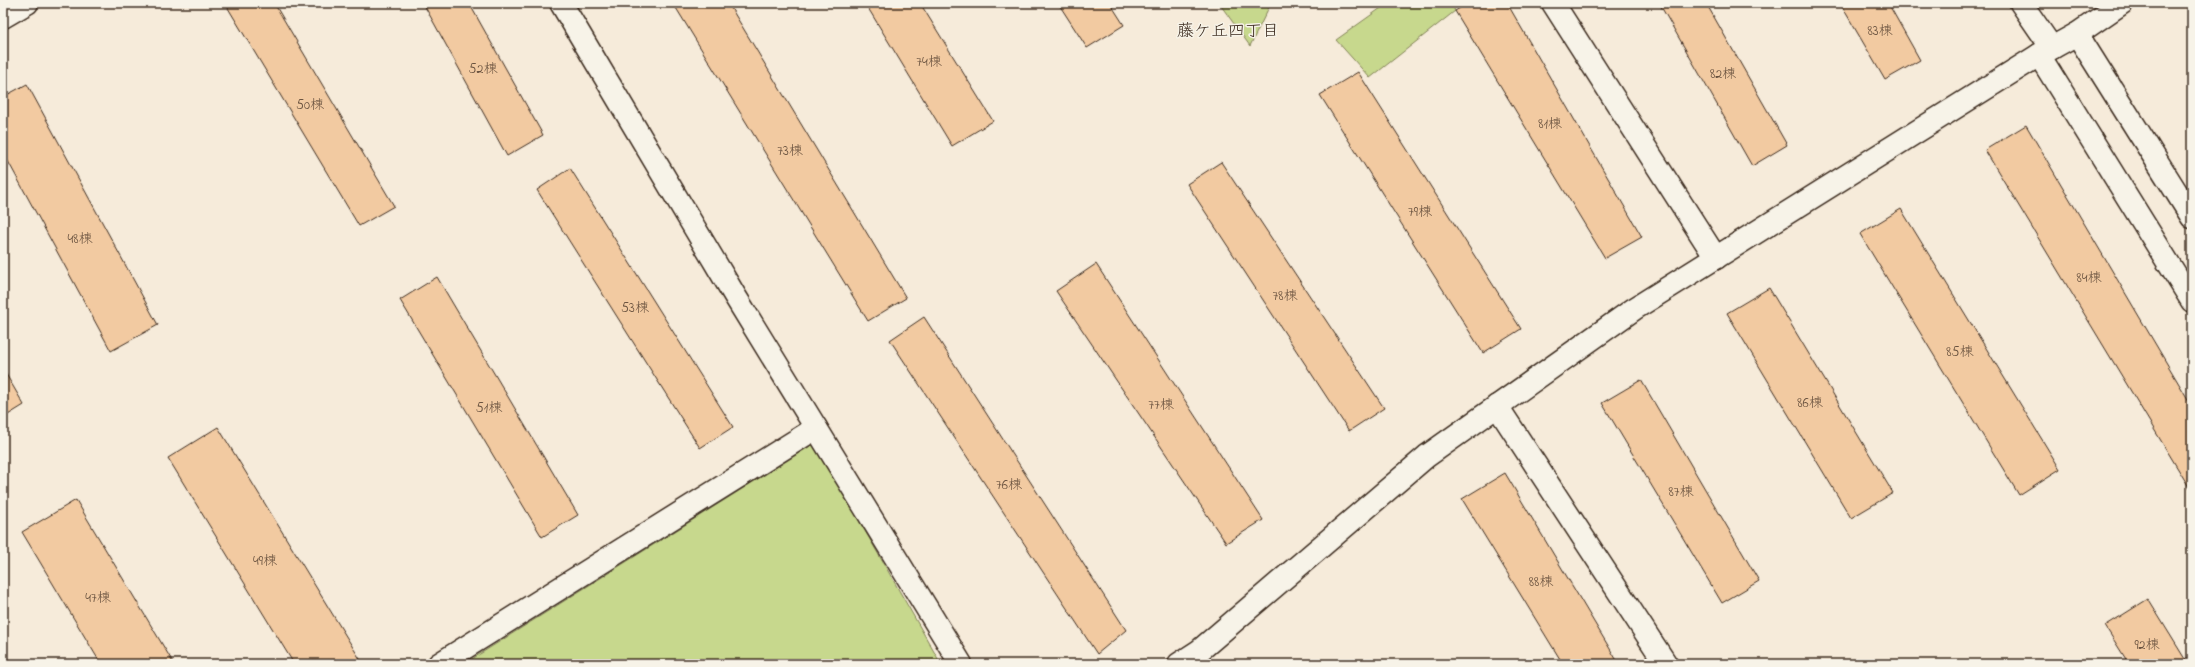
<svg xmlns="http://www.w3.org/2000/svg" width="2195" height="667" font-family="'Indie Flower','Klee One',sans-serif">
  <style>
    .green { fill: #c7d88d; stroke: #818156 }
    .building { fill: #f2caa1; stroke: #3b2a1e }
    .lines { fill: none; stroke-linecap: round; stroke-linejoin: round }
    .minor-casing { stroke: #3b2a1e; stroke-width: 25 }
    .minor { stroke: #f7f3e8; stroke-width: 22 }
    .labels { text-anchor: middle; dominant-baseline: central; stroke-width: 3; stroke-linejoin: round; paint-order: stroke }
    .number-label { font-size: 14px; fill: #69523f }
    .neighbourhood-label { font-size: 17px; fill: #3b2a1e; stroke: #f7f3e8 }
  </style>
  <rect width="100%" height="100%" fill="#f6ebda"/>
  <filter id="ink" filterUnits="userSpaceOnUse"><feTurbulence type="fractalNoise" baseFrequency=".025" numOctaves="2"/><feDisplacementMap in="SourceGraphic" scale="8" xChannelSelector="R" yChannelSelector="G"/><feConvolveMatrix kernelMatrix="1 2 1 2 8 2 1 2 1" color-interpolation-filters="sRGB"/></filter>
  <g filter="url(#ink)">
    <g class="green">
      <polygon points="1219,3 1271,3 1250,46"/>
      <polygon points="1388,3 1451,3 1455,11 1370,78 1336,40"/>
      <polygon points="815,443 941,664 464,664"/>
    </g>
    <g class="building">
      <polygon points="225,3 274,3 394,206 359,226"/>
      <polygon points="423,3 469,3 543,135 507,156"/>
      <polygon points="673,3 728,3 906,298 868,321"/>
      <polygon points="865,3 920,3 993,121 952,146"/>
      <polygon points="1058,3 1110,3 1124,25 1087,48"/>
      <polygon points="1468,3 1507,3 1642,237 1605,258 1455,11"/>
      <polygon points="1659,3 1706,3 1787,145 1752,166"/>
      <polygon points="1840,3 1888,3 1920,60 1885,80"/>
      <polygon points="1358,72 1521,329 1483,353 1320,95"/>
      <polygon points="27,84 158,325 111,351 3,152 3,97"/>
      <polygon points="2026,125 2192,406 2192,492 1985,150"/>
      <polygon points="1221,162 1384,408 1349,431 1187,184"/>
      <polygon points="570,168 733,427 700,448 537,190"/>
      <polygon points="1901,209 2060,469 2019,495 1860,234"/>
      <polygon points="1096,264 1263,520 1226,543 1056,291"/>
      <polygon points="437,277 578,515 542,537 400,300"/>
      <polygon points="1769,288 1893,493 1851,518 1727,313"/>
      <polygon points="924,317 1126,630 1097,654 890,340"/>
      <polygon points="3,369 24,405 3,418"/>
      <polygon points="1641,380 1759,581 1722,603 1602,403"/>
      <polygon points="218,427 363,664 294,664 168,458"/>
      <polygon points="1505,473 1619,664 1563,664 1462,499"/>
      <polygon points="76,500 174,664 101,664 22,532"/>
      <polygon points="2148,599 2188,664 2129,664 2105,626"/>
    </g>
    <g class="lines">
      <defs>
        <g id="minor">
          <polyline points="561,3 735,296 961,664"/>
          <polyline points="1553,3 1716,258"/>
          <polyline points="2021,3 2052,48"/>
          <polyline points="3,17 27,3"/>
          <polyline points="2077,34 2192,217"/>
          <polyline points="2039,55 2192,301"/>
          <polyline points="1497,406 1666,664"/>
          <polyline points="439,664 816,428"/>
          <polyline points="1179,664 1199,651 1427,456 1634,309 2039,55 2077,34 2122,3"/>
        </g>
      </defs>
      <use href="#minor" class="minor-casing"/>
      <use href="#minor" class="minor"/>
    </g>
  </g>
  <g class="labels">
    <g class="number-label">
      <text x="1880" y="31">83棟</text>
      <text x="929" y="62">74棟</text>
      <text x="483" y="69">52棟</text>
      <text x="1723" y="74">82棟</text>
      <text x="310" y="105">50棟</text>
      <text x="1550" y="124">81棟</text>
      <text x="790" y="151">73棟</text>
      <text x="1420" y="212">79棟</text>
      <text x="80" y="239">48棟</text>
      <text x="2089" y="278">84棟</text>
      <text x="1285" y="296">78棟</text>
      <text x="635" y="308">53棟</text>
      <text x="1960" y="352">85棟</text>
      <text x="1810" y="403">86棟</text>
      <text x="1161" y="405">77棟</text>
      <text x="489" y="408">51棟</text>
      <text x="1009" y="485">76棟</text>
      <text x="1681" y="492">87棟</text>
      <text x="265" y="561">49棟</text>
      <text x="1541" y="582">88棟</text>
      <text x="98" y="598">47棟</text>
      <text x="2147" y="645">92棟</text>
    </g>
    <g class="neighbourhood-label">
      <text x="1228" y="31">藤ケ丘四丁目</text>
    </g>
  </g>
  <rect width="2195" height="667" fill="none" stroke="#f7f3e8" stroke-width="16"/>
  <rect x="8" y="8" width="2179" height="651" fill="none" stroke="#3b2a1e" stroke-width="1.5" filter="url(#ink)"/>
</svg>
